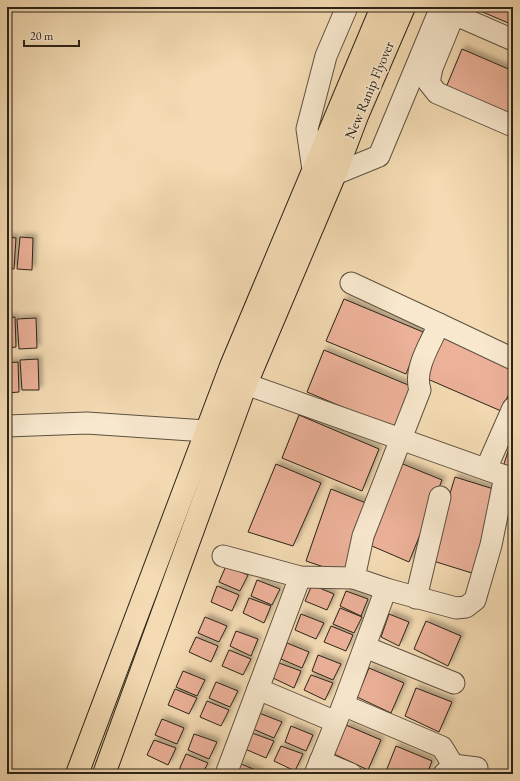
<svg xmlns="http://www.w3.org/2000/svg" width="520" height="781" font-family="'EB Garamond',serif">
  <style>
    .building { fill: #ecb199; stroke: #2b2318; filter: url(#shadow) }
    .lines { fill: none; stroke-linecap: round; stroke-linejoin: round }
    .minor-casing { stroke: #5d513f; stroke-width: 23 }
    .major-casing { stroke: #2b2318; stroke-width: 24 }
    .minor { stroke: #f8e8ce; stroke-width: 21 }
    .major { stroke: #f4dbb3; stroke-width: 22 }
    .labels { text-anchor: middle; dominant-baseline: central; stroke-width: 3.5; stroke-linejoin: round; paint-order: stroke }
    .street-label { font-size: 14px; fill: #2b2318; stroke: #f8e8ce }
  </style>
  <defs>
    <filter id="shadow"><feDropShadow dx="3.5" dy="-3.5" stdDeviation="2" flood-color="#0004"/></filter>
  </defs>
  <rect width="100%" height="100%" fill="#f4dbb3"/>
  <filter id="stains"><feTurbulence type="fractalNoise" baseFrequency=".005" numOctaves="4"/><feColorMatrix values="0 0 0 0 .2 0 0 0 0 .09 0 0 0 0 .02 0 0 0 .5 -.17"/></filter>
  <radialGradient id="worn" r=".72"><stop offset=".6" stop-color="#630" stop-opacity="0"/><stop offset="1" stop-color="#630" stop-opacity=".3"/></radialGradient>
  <g class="building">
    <polygon points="479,7 513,7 513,25 478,10"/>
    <polygon points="462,49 513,71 513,116 445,90"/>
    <polygon points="7,237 16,238 14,269 7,268"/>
    <polygon points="20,237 33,238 32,270 17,269"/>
    <polygon points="344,299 423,332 406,374 326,341"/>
    <polygon points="15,317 16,347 7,348 7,318"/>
    <polygon points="36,318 37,348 19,349 17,319"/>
    <polygon points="441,335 513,368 513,385 501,411 423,377"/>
    <polygon points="324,350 413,387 395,429 307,392"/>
    <polygon points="38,359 39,390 22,390 20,360"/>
    <polygon points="18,362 19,392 7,393 7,363"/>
    <polygon points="299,415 379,449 362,491 282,458"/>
    <polygon points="513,436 513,470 503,467"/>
    <polygon points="398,462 442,480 409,562 365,543"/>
    <polygon points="276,464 321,483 293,546 248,532"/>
    <polygon points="455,477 500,491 475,574 430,560"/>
    <polygon points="331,489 371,505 345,574 306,561"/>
    <polygon points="226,566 248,575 240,591 219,582"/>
    <polygon points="257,580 280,589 272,605 251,596"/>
    <polygon points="312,585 334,594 327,610 305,601"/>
    <polygon points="217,586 239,595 232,611 211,602"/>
    <polygon points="346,591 368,599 361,616 340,606"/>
    <polygon points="249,598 271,606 264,623 243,613"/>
    <polygon points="340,608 362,617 354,633 333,624"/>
    <polygon points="301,614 324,623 316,639 295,630"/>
    <polygon points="389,614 409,622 399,646 381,637"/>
    <polygon points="205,617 227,626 219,642 198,633"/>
    <polygon points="426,621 461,636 448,666 414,649"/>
    <polygon points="331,626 353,635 346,651 324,642"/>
    <polygon points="236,631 258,639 251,656 230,646"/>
    <polygon points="196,637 218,646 211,662 189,652"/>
    <polygon points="287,643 309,652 302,668 281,659"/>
    <polygon points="229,650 251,659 243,675 222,666"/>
    <polygon points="318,655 341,664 333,680 312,671"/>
    <polygon points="279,663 301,671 294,688 273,678"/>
    <polygon points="369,668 404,683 391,713 357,697"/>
    <polygon points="183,671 205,680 197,696 176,687"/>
    <polygon points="311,675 333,683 325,700 304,690"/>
    <polygon points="216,682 238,691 230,707 209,698"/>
    <polygon points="416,688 452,702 439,732 405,716"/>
    <polygon points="175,689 197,698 189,714 168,705"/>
    <polygon points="207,701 229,710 221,726 200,717"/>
    <polygon points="259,713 282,722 274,738 253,729"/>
    <polygon points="162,719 184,728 177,744 155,735"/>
    <polygon points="346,725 381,740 368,770 334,754"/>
    <polygon points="291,726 313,735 306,751 285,742"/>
    <polygon points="252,733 274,741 266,758 245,749"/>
    <polygon points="194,734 217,742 209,759 188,750"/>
    <polygon points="154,740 176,748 168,765 147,755"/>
    <polygon points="281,746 303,754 295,771 274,761"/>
    <polygon points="396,746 432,761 427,774 385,774"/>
    <polygon points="186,754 208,763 202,774 189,774 179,770"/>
    <polygon points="241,764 263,773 237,774"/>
  </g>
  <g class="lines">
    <defs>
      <g id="minor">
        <polyline points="457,7 432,68 429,83 437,93 513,126"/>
        <polyline points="449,12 513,40"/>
        <polyline points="313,170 307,129 326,56 347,7"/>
        <polyline points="335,174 379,156 441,7"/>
        <path d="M351 283 439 324C431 343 413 369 420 390L363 536 354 578 386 589 456 608 466 607 475 600 491 545 505 476"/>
        <polyline points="439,324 513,359"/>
        <polyline points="246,384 513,479"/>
        <polyline points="7,426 87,423 206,431"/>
        <polyline points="486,469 513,408"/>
        <polyline points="223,556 300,577 354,578"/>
        <polyline points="416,598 440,497"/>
        <polyline points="365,647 454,683"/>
        <polyline points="258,689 336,722"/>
        <polyline points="343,705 442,747 453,765"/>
        <polyline points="320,761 351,774"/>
        <polyline points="226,774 300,577"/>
        <polyline points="315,774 343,705 386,589"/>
        <polyline points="444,774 453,765 477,768"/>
      </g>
      <g id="major">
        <polyline points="77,774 231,366 382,7"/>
        <polyline points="104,774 246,384 335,174 357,116 404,7"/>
      </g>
    </defs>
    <use href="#minor" class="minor-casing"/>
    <use href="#major" class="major-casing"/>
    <use href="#minor" class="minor"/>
    <use href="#major" class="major"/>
  </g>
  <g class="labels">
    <g class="street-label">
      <text transform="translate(369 90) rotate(-67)">New Ranip Flyover</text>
    </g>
  </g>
  <rect width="520" height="781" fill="none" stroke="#f4dbb3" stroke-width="24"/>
  <rect x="8" y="8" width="504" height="765" fill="none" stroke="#2b2318" stroke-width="2"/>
  <rect x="12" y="12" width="496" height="757" fill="none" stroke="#2b2318"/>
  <path d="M24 40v6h55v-6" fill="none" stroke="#2b2318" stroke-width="2"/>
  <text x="30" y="40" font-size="12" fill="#2b2318" stroke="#f8e8ce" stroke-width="3" paint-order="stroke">20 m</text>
  <rect width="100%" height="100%" filter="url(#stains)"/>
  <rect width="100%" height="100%" fill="url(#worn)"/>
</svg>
